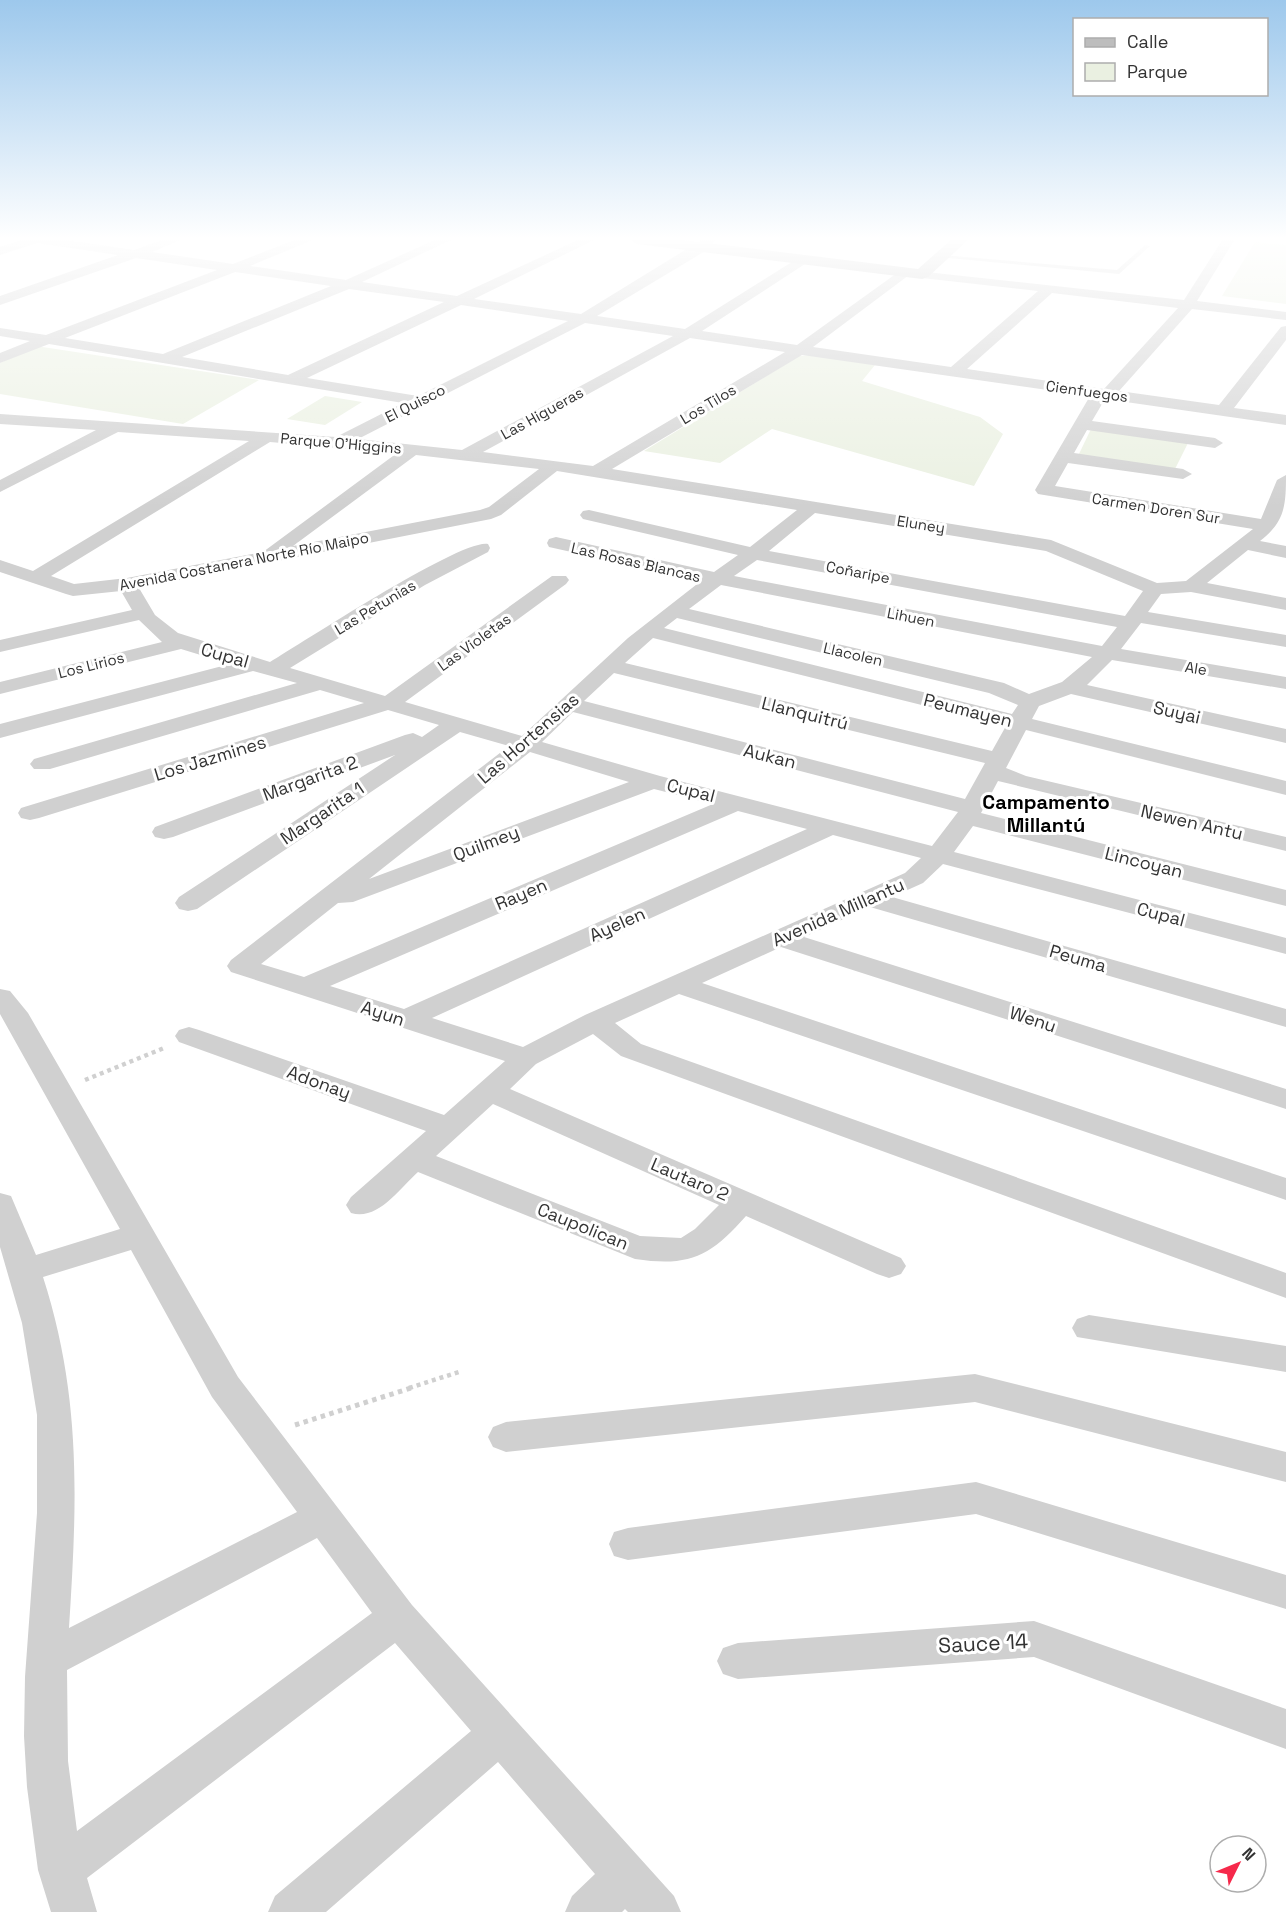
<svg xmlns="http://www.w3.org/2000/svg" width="1286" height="1912" font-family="'Space Grotesk',sans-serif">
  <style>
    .green { fill: #eaf0e1 }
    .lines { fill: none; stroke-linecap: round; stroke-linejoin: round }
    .path-far1 { stroke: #d0d0d0; stroke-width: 4.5; stroke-dasharray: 4 4; stroke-linecap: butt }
    .path { stroke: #d0d0d0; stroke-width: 5; stroke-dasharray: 4.5 4.5; stroke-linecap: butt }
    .lane { fill: #d0d0d0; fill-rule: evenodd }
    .street { fill: #d0d0d0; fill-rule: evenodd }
    .secondary { fill: #bdbdbd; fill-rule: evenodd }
    .labels { text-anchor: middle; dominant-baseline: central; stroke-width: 6; stroke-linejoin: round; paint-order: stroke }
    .far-street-label { font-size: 15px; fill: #333; stroke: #fff }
    .street-label { font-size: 18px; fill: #333; stroke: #fff }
    .neighbourhood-label { font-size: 20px; font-weight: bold; fill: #000; stroke: #fff }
    .near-street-label { font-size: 21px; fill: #333; stroke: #fff }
  </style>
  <rect width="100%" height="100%" fill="#fff"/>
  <g class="green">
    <polygon points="1255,242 1286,245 1286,304 1222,296"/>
    <polygon points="36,346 259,380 183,424 0,394 0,363"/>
    <polygon points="812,355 875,365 862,381 980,417 1003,434 974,486 772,429 720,463 644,451 799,356"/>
    <polygon points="325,396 362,402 325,425 287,419"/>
    <polygon points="1091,429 1188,443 1175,469 1078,456"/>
  </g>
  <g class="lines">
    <g class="path-far1">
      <polyline points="85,1080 164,1048"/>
      <polyline points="409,1388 462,1371"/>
    </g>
    <polyline class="path" points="295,1425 414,1387"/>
    <polygon class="lane" points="1145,245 1150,246 1119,274 938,257 941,255 1117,270"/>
    <g class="street">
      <path d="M24 239H60L134 250 165 239H183L152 252 233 264 297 239H315L250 266 346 280 437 239H453L362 282 457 296 580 239H596L474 299 581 314 703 239H716L707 250 597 316 685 329 803 255 808 256V262L702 331 797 345 904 268 909 269V275L813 347 951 367 1038 291 922 278 915 274 917 271 1184 300 1223 239H1235L1197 301 1286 312V320L1192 309 1119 391 1219 405 1281 327 1286 326V340L1234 408 1286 415V425L1105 399 1092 421 1215 438 1223 443 1215 448 1087 430 1074 453 1183 469 1192 474 1183 479 1068 463 1055 486 1261 519 1277 480 1286 475C1286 505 1285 522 1260 541L1286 546V558L1248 550 1207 583 1286 598V610L1191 592 1161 594 1148 612 1286 635V647L1141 623 1121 649 1286 677V689L1112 660 1087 685 1286 729V743L1071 694 1039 706 1032 719 1286 781V795L1026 730 1006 768 1026 776 1286 837V851L998 781 981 813 1286 890V906L973 826 954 852 1286 938V954L943 864 923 883 892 897 1286 1009V1027L870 907 804 937 1286 1089V1109L781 947 702 983 1286 1178V1200L679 994 615 1023 641 1044 1286 1273V1298L621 1056 593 1034 536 1064 510 1089 901 1258 906 1266 901 1274 889 1278 877 1274 746 1216C710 1257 689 1267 635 1259L418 1172C399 1189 378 1221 351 1213L346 1205 351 1197 426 1131 179 1042 175 1036 179 1030 189 1027 199 1030 444 1115 505 1061 231 972 227 966 231 960 509 746 460 732 197 909 188 911 179 909 175 903 179 897 395 755 173 837 164 839 155 837 152 832 155 827 405 735 413 733 422 737 439 725 388 710 39 818 30 820 21 818 18 813 21 808 364 703 320 690 50 769H34L30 764 34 759 297 683 253 671 0 738V724L230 664 181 649 0 694V682L162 642 139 620 0 652V640L132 610 121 591 73 596 66 594 0 572V560L33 571 249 441 118 432 0 492V480L96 430 0 424V414L336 437 403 403 49 344 0 363V353L30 341 0 336V328L46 335 217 270 136 258 0 305V296L118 255 37 243 0 255V247ZM235 272 331 286 163 354 65 338ZM349 289 444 302 288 375 182 357ZM1052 293 1178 308 1104 389 967 369ZM461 305 568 321 418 396 307 378ZM585 323 673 336 462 450 358 439ZM690 338 785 352 593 466 483 452ZM802 355 1090 396 1035 490 1038 494 1253 529 1186 581 1157 583 1051 540 612 469ZM270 442 397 453 263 552 127 578 74 584 51 576ZM416 455 539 469 489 507 480 510 293 546ZM557 471 797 510 750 547 589 510 583 511 580 515 583 519 738 555 714 572 556 537 549 539 547 543 549 547 701 581 628 638 522 736 405 702 566 584 569 580 566 576H552L385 696 290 668 425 585 488 552 490 548 488 544C462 538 302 643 270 662L178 633 155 615 139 588 491 519 501 515ZM815 513 1046 551 1143 591 1125 616 769 551ZM757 560 1117 627 1102 646 734 576ZM721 585 1092 657 1062 682 1029 694 1004 683 689 609ZM677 618 989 693 1018 705 1012 714 664 628ZM653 638 1006 726 992 751 625 663ZM614 673 985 763 965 799 584 701ZM573 712 958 812 932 846 660 776 542 742ZM530 752 629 782 369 879ZM654 789 713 804 304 977 261 964 338 903 353 902ZM738 811 807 829 404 1009 330 986ZM833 835 921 858 905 873 585 1015 523 1047 432 1018ZM493 1104 719 1205 695 1229 681 1238 640 1236 436 1156Z"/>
      <path d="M0 989 10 991 28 1013 238 1377 412 1605 674 1896 681 1912H628L625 1909 622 1912H565L572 1896 595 1874 498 1762 326 1912H268L275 1896 471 1731 395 1643 87 1878 97 1912H51L38 1870 27 1787 24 1736 25 1677 37 1513V1415L22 1323 0 1247V1193L11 1196 36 1255 120 1229 0 1014ZM131 1250 212 1397 297 1512 69 1628C77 1503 82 1398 43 1277ZM317 1538 372 1613 77 1831 68 1761 67 1670Z"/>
      <polygon points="1089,1315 1286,1346 1286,1372 1077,1337 1072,1328 1077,1319"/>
      <polygon points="975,1374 1286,1452 1286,1482 975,1402 506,1452 493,1447 488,1437 493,1427 506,1422"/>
      <polygon points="976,1482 1286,1575 1286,1609 976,1514 628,1560 614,1556 609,1544 614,1532 628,1528"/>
      <polygon points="1034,1621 1286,1709 1286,1749 1034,1657 738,1679 723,1674 717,1661 723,1648 738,1643"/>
    </g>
    <polygon class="secondary" points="629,239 675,239 918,269 952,239 969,239 928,277 922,279 637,244"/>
  </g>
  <linearGradient id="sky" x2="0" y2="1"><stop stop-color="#9dc8ec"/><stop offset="0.47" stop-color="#fff"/><stop offset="1" stop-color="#fff" stop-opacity="0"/></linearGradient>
  <rect width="1286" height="507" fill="url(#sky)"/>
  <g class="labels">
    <g class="far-street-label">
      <text transform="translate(1087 391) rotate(8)">Cienfuegos</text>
      <text transform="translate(415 403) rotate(-27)">El Quisco</text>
      <text transform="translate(708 404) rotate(-31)">Los Tilos</text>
      <text transform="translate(542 413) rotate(-29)">Las Higueras</text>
      <text transform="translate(341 443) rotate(5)">Parque O'Higgins</text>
      <text transform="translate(1156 508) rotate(9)">Carmen Doren Sur</text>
      <text transform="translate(921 524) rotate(9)">Eluney</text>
      <text transform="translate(244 561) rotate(-11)">Avenida Costanera Norte Río Maipo</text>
      <text transform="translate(636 562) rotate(13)">Las Rosas Blancas</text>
      <text transform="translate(858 572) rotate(11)">Coñaripe</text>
      <text transform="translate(375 607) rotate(-31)">Las Petunias</text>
      <text transform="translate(911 617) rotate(11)">Lihuen</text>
      <text transform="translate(474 642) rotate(-36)">Las Violetas</text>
      <text transform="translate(853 654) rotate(13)">Llacolen</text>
      <text transform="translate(91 665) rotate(-14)">Los Lirios</text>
      <text transform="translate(1196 668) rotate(9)">Ale</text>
    </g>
    <g class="street-label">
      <text transform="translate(225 655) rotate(16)">Cupal</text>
      <text transform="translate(968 710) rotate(14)">Peumayen</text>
      <text transform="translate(1177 712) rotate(13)">Suyai</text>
      <text transform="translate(805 713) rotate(14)">Llanquitrú</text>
      <text transform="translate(528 738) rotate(-41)">Las Hortensias</text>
      <text transform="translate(770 756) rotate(14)">Aukan</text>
      <text transform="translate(210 758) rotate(-17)">Los Jazmines</text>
      <text transform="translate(310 778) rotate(-20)">Margarita 2</text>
      <text transform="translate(691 790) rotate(14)">Cupal</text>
      <text transform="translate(322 813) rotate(-34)">Margarita 1</text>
      <text transform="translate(1192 822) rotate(13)">Newen Antu</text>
      <text transform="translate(486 843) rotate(-21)">Quilmey</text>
      <text transform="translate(1144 862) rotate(14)">Lincoyan</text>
      <text transform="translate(521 894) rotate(-23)">Rayen</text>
      <text transform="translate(838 912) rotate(-24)">Avenida Millantu</text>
      <text transform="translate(1161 914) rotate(15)">Cupal</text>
      <text transform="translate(617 924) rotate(-24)">Ayelen</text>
      <text transform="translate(1078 958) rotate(16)">Peuma</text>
      <text transform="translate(383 1013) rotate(18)">Ayun</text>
      <text transform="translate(1033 1019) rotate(18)">Wenu</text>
      <text transform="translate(319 1082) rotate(20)">Adonay</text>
      <text transform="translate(690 1179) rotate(23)">Lautaro 2</text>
      <text transform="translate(583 1226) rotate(22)">Caupolican</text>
    </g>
    <g class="neighbourhood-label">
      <text x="1046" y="802">Campamento<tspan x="1046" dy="23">Millantú</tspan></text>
    </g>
    <g class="near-street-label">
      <text transform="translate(983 1643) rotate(-3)">Sauce 14</text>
    </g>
  </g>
  <rect x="1073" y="18" width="195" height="78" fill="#ffffff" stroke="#adadad" stroke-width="1.5"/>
  <rect x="1085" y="38" width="30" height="9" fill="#bdbdbd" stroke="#adadad" stroke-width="1.5"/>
  <text x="1127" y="48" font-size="18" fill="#333333">Calle</text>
  <rect x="1085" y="63" width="30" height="18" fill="#eaf0e1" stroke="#adadad" stroke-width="1.5"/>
  <text x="1127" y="78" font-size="18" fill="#333333">Parque</text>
  <g transform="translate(1238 1864) rotate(47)"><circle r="28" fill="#ffffff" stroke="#adadad" stroke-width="1.5"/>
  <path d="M0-4.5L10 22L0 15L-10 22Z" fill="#f6294b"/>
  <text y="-9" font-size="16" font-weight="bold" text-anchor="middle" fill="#333333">N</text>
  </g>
</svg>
